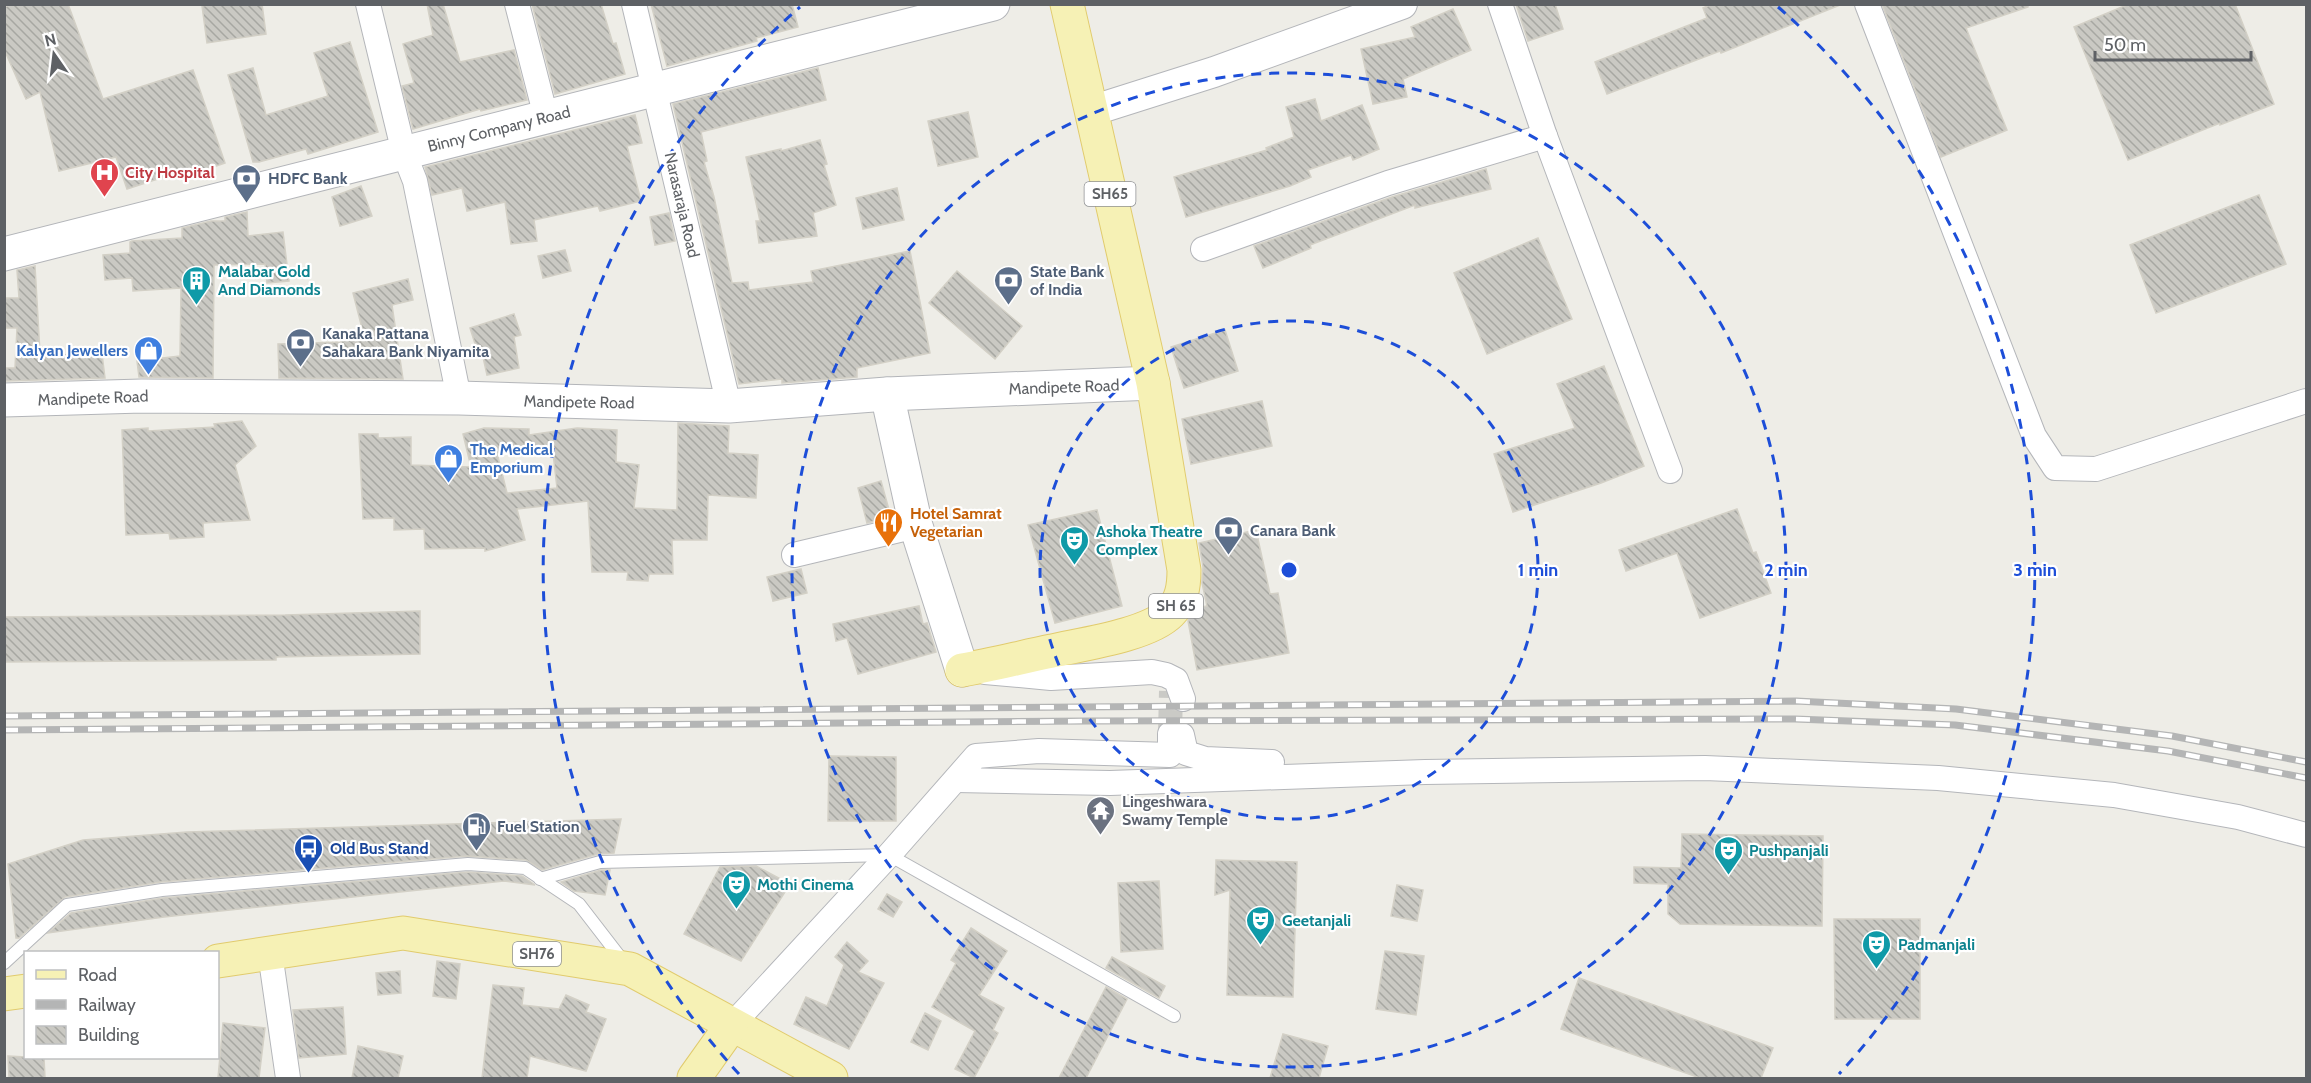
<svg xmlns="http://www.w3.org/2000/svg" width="2311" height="1083" font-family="Cabin,sans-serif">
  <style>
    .building { fill: url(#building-back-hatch); stroke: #d3d0c6; stroke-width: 1.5; fill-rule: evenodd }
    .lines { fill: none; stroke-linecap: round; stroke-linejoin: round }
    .minor-tunnel { stroke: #cacac6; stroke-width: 24; stroke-dasharray: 24 12; stroke-linecap: butt }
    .service-casing { stroke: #b4b6ba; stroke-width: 14 }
    .minor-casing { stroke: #b4b6ba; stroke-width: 26 }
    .tertiary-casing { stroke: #b4b6ba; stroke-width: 32 }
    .secondary-casing { stroke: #b3b5b9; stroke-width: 35 }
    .primary-casing { stroke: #e1cb6d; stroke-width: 35 }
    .service { stroke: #fff; stroke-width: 12 }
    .minor { stroke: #fff; stroke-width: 24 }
    .tertiary { stroke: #fff; stroke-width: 30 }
    .secondary { stroke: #fff; stroke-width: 33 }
    .primary { stroke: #f6f1b5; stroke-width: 33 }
    .rail-casing { stroke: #b4b5b5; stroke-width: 7 }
    .rail { stroke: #fff; stroke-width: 4.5; stroke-dasharray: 14; stroke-linecap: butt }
    .ring { fill: none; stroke: #1d4ed8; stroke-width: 3; stroke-dasharray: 10 8 }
    .labels { text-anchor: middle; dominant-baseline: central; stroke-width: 4.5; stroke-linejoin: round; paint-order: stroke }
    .shield { fill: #fff; stroke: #8e9093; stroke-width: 1.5 }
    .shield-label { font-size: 15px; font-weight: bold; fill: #5e6165 }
    .street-label { font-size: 16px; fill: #5e6165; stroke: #fff }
    .health-label { font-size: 16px; font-weight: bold; fill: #be3a42; stroke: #fff; text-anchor: start }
    .service-label { font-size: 16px; font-weight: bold; fill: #4e5e75; stroke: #fff; text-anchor: start }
    .culture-label { font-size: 16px; font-weight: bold; fill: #0d838f; stroke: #fff; text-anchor: start }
    .shop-label { font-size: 16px; font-weight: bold; fill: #366cbe; stroke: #fff; text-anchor: end }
    .food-label { font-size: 16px; font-weight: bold; fill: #c56008; stroke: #fff; text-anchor: start }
    .worship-label { font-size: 16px; font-weight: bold; fill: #5b616d; stroke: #fff; text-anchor: start }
    .transit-label { font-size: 16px; font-weight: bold; fill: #164399; stroke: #fff; text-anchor: start }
    .centre { fill: #1d4ed8; stroke: #fff; stroke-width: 3 }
    .ring-label { font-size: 18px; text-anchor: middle; font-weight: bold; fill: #1d4ed8; stroke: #fff; stroke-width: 4.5; stroke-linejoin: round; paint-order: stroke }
  </style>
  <defs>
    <pattern id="building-back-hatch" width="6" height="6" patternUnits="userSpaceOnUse" patternTransform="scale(1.5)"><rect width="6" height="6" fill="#cac9c3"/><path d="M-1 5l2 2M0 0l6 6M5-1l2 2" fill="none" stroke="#a7a7a2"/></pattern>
  </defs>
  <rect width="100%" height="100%" fill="#eeede7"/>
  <g class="building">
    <polygon points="12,4 68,4 103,99 193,70 225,163 181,178 179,172 127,189 116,157 59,171 40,92 26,99 4,49 4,7"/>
    <polygon points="215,4 262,4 266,34 207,43 202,6"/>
    <polygon points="427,4 443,4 460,62 514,50 527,100 481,111 480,109 413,129 402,86 414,83 403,44 433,35"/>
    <polygon points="532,4 601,4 613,44 616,43 625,74 555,94"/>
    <polygon points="651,4 792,4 798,27 756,38 757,41 667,66"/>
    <polygon points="1516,4 1555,4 1563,29 1528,41"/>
    <polygon points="1712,4 1840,5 1721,53 1720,51 1607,94 1595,62 1707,18 1703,8"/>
    <polygon points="1882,4 2028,4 2028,7 1966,28 2007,130 1941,157"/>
    <polygon points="2129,4 2235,4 2274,104 2220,125 2220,123 2128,160 2074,27"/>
    <polygon points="1453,9 1471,50 1403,79 1407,97 1373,104 1361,49 1415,37 1411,27"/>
    <polygon points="350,42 378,132 308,154 306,149 259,162 253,162 228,75 253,68 266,115 328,96 314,53"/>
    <polygon points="818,68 826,100 701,132 707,161 704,162 714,197 732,283 748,282 749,290 813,282 811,271 910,251 930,353 857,368 857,377 782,383 782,379 739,384 673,104"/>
    <polygon points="1315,99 1321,121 1362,105 1379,149 1353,160 1351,155 1308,170 1311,177 1290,186 1186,217 1174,177 1267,150 1266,148 1294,137 1286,107"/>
    <polygon points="968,112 978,157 938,166 928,121"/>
    <polygon points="635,115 642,143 627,146 641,201 600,211 598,206 534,220 537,241 511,244 505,202 467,211 462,188 432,195 425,167"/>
    <polygon points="820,140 827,164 824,165 836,205 813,213 817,236 759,243 756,221 760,221 746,157 781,149 781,151"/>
    <polygon points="1486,169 1491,189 1415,208 1415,205 1310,245 1311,248 1263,268 1254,246 1392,197"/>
    <polygon points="361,186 372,216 340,226 332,197"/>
    <polygon points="897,188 904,220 863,229 856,198"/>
    <polygon points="2259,195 2286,264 2156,313 2130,245"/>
    <polygon points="247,212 248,236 283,232 289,281 267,283 265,264 214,265 213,378 139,377 137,361 180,356 181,288 133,291 132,278 105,280 103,255 130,253 130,242 132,241 182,238 182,228 211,221 225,221 225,217"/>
    <polygon points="669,213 675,241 655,245 650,217"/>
    <polygon points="1538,238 1572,319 1487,354 1454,273"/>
    <polygon points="565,250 571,271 543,278 538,256"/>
    <polygon points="35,266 40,353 70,355 70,358 102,354 105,378 4,381 4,368 15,368 17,328 4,328 4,298 19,298 17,270"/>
    <polygon points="957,271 1022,326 995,359 929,303"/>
    <polygon points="408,279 413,300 392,305 403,379 279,378 278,344 341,342 341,340 364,336 353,293"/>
    <polygon points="514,314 521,335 514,337 519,368 487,375 481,348 477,350 470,328"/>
    <polygon points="1225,330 1238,371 1184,388 1171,347"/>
    <polygon points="1604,366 1644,466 1601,483 1513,512 1494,454 1575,428 1557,384"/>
    <polygon points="1262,401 1272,446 1191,464 1182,419"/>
    <polygon points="242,421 256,446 235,465 250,520 203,523 204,537 170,539 169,533 126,535 122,430 148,428 148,431 215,427 214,424"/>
    <path d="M678 423 729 426 728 453 758 455 756 498 708 495 707 540H672L673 574H649L648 581 627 580 628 572H592L588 501 517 509 525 540 485 551V548L425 549 424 529 394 530V518L363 519 359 434H378V438L411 437V465L471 467 463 434 484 428 529 429V435L577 428 617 430 616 462 639 465 634 508 677 510ZM497 453H553L557 488 507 493Z"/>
    <polygon points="881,481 891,517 867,523 858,488"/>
    <polygon points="1737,509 1753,553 1756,552 1771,593 1700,618 1677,553 1626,571 1619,550"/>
    <polygon points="1097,510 1122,606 1055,623 1028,525"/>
    <polygon points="1256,530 1270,594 1278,593 1289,653 1197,670 1188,621 1196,608 1207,606 1202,583 1203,567 1199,543"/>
    <polygon points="801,569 807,593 773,601 767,577"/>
    <polygon points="919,606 923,624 927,623 936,652 858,674 847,638 836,641 833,624"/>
    <polygon points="420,611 420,654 276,657 276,660 4,662 4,617 285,615"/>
    <polygon points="829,756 896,757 896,821 828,821"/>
    <polygon points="621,819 614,853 598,854 542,870 526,860 467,856 161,882 65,897 19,938 16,938 8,864 83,840 187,832"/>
    <polygon points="1682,834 1823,836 1822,926 1680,924 1668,914 1668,884 1634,883 1634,867 1681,868"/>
    <polygon points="1216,860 1297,862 1293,997 1227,995 1230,890 1215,895"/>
    <polygon points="756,866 790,884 741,961 684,934 720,867"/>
    <polygon points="601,870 610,870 605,895 574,891 561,882"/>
    <polygon points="468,872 522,876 535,885 504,881 164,917 48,933 71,913 163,898"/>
    <polygon points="1159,881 1163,949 1121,952 1118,883"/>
    <polygon points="1397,885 1423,890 1417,921 1391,916"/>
    <polygon points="887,894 902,902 893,917 878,909"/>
    <polygon points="1834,919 1920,919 1920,1019 1835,1019"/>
    <polygon points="971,928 1007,951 979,995 1004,1008 993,1030 998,1033 974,1078 955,1069 975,1031 932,1007 956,963 951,960"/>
    <polygon points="847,942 868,961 858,972 884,983 849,1049 794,1024 806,997 827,1006 844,965 835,957"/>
    <polygon points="1385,951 1424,956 1416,1015 1376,1009"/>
    <polygon points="1112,957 1165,986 1159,998 1106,968"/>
    <polygon points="437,961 460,964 456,999 433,996"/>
    <polygon points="400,971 401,993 378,995 376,973"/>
    <polygon points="1579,978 1773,1048 1761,1078 1700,1078 1561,1029"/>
    <polygon points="493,985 524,988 522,1005 559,1009 566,995 589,1005 586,1012 606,1019 586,1071 530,1056 527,1078 482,1078"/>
    <polygon points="1106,987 1127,999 1086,1078 1059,1078"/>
    <polygon points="343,1007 346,1054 299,1058 293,1010"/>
    <polygon points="925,1013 941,1021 928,1050 911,1042"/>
    <polygon points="223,1023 265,1028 259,1078 218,1078"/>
    <polygon points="1283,1034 1328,1046 1319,1078 1270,1078"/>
    <polygon points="358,1046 403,1056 398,1078 352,1078"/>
    <polygon points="8,1056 44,1058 45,1078 9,1078"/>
  </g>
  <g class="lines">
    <polyline class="minor-tunnel" points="1170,734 1171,691"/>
    <defs>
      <g id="service">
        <polyline points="540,879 600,862 889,855 1174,1016"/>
        <polyline points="4,963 67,905 162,890 468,864 525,868 579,904 623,961"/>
      </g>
      <g id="minor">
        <polyline points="368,4 404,153 415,181 459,398"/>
        <polyline points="517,4 546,117"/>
        <polyline points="634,4 729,406"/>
        <polyline points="1500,4 1545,136 1670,471"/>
        <polyline points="1867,4 2034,436 2055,468 2096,469 2306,401"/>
        <polyline points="1203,249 1388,183 1545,136"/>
        <polyline points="794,555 916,526"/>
        <polyline points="985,672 1051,678 1152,672 1166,675 1176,680 1183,699"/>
        <polyline points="1182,735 1186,753 1205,759 1272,762"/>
        <polyline points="956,780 1110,783 1425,772 1705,768 1938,778 2114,795 2238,817 2306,835"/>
        <polyline points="270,953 288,1078"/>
        <polyline points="731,1026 889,855 976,756 1039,751 1170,755 1170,734"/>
      </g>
      <polyline id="tertiary" points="1091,111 1214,72 1402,4"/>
      <g id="secondary">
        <polyline points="4,254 993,4"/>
        <polyline points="887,394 916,526 962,670"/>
        <polyline points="4,400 142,396 459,398 729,406 887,394 1153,383"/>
      </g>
      <g id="primary">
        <path d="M962 670C992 665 1022 657 1052 651 1083 644 1148 635 1170 613 1182 601 1184 586 1184 570L1153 383 1067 4"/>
        <polyline points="218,961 403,933 630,969 831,1078"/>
        <polyline points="4,994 26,991"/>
        <polyline points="694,1078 731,1026"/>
      </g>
    </defs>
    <use href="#service" class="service-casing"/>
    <use href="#minor" class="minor-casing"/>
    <use href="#tertiary" class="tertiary-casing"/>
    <use href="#secondary" class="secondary-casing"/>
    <use href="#primary" class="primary-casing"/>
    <use href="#service" class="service"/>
    <use href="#minor" class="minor"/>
    <use href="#tertiary" class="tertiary"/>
    <use href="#secondary" class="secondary"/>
    <use href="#primary" class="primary"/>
    <defs>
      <g id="rail">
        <polyline points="4,716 1796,701 1956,709 2172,736 2306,762"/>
        <polyline points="4,730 1090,721 1795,719 1955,725 2168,751 2306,778"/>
      </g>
    </defs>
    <use href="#rail" class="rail-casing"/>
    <use href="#rail" class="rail"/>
  </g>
  <g class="ring">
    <circle cx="1289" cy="570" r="249"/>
    <circle cx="1289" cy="570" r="497"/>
    <path d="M739 1074A746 746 0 0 1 800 7M1778 7A746 746 0 0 1 1839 1074"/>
  </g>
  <defs>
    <symbol id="hospital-pin" viewBox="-11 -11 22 30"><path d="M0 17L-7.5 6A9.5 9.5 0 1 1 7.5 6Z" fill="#e0444e" stroke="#fff"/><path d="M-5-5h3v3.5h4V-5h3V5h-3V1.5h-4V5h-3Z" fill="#fff"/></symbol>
    <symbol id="bank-pin" viewBox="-11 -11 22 30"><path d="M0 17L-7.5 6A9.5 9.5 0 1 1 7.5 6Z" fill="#5c6f8a" stroke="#fff"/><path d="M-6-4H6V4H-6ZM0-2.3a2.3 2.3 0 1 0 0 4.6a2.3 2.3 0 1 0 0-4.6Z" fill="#fff"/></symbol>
    <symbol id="building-pin" viewBox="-11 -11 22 30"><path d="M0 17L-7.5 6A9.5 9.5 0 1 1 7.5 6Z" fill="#0f9aa8" stroke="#fff"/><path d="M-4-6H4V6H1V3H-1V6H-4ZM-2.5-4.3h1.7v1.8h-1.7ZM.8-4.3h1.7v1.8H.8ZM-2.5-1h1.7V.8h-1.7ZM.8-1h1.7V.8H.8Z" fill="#fff"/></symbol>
    <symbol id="shop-pin" viewBox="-11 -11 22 30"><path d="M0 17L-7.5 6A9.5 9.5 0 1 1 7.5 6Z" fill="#3f7fe0" stroke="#fff"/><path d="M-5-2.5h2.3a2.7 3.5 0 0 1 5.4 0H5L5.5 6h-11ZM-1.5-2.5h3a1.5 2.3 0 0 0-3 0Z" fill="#fff"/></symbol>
    <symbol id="restaurant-pin" viewBox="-11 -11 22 30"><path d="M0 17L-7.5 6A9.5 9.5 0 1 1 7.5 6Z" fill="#e8710a" stroke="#fff"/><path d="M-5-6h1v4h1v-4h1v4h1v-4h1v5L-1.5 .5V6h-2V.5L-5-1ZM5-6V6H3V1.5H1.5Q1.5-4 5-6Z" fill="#fff"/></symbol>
    <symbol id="theatre-pin" viewBox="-11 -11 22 30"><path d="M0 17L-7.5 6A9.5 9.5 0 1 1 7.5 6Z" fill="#0f9aa8" stroke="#fff"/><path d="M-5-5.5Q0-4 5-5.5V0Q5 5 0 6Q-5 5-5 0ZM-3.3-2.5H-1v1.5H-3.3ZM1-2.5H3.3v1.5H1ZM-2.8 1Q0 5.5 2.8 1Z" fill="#fff"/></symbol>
    <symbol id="temple-pin" viewBox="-11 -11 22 30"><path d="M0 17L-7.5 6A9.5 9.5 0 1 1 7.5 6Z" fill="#6b7280" stroke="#fff"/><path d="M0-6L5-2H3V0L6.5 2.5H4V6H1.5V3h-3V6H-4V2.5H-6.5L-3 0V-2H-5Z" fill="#fff"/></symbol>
    <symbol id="fuel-pin" viewBox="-11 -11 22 30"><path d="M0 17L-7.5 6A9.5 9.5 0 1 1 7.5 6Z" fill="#5c6f8a" stroke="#fff"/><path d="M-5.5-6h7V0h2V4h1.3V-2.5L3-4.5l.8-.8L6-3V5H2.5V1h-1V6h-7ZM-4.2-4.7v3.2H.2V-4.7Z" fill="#fff"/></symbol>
    <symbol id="bus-pin" viewBox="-11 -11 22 30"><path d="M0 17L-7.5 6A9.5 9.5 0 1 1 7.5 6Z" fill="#1a4fb4" stroke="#fff"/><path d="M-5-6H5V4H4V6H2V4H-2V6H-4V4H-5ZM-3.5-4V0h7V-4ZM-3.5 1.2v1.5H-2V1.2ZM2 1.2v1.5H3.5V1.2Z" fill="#fff"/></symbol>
  </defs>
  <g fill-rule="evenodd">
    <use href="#hospital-pin" x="88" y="156" width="33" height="45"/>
    <use href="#bank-pin" x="230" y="162" width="33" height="45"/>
    <use href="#building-pin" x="180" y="264" width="33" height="45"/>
    <use href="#bank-pin" x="992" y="264" width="33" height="45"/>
    <use href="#bank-pin" x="284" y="326" width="33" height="45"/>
    <use href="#shop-pin" x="132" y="334" width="33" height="45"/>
    <use href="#shop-pin" x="432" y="442" width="33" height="45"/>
    <use href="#restaurant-pin" x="872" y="506" width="33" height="45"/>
    <use href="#bank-pin" x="1212" y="514" width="33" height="45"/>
    <use href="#theatre-pin" x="1058" y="524" width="33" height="45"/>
    <use href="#temple-pin" x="1084" y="794" width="33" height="45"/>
    <use href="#fuel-pin" x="460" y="810" width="33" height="45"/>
    <use href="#bus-pin" x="292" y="832" width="33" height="45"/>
    <use href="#theatre-pin" x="1712" y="834" width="33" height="45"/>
    <use href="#theatre-pin" x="720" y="868" width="33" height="45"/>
    <use href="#theatre-pin" x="1244" y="904" width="33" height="45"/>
    <use href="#theatre-pin" x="1860" y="928" width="33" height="45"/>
  </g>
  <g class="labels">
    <g class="shield">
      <rect x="1084.5" y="182" width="51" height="24" rx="4.5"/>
      <rect x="1149" y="594" width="54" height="24" rx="4.5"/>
      <rect x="513" y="942" width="48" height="24" rx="4.5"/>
    </g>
    <g class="shield-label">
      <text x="1110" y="194">SH65</text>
      <text x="1176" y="606">SH 65</text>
      <text x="537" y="954">SH76</text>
    </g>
    <g class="street-label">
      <text transform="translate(499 129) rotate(-14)">Binny Company Road</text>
      <text transform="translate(682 205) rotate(77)">Narasaraja Road</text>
      <text transform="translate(1064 387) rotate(-2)">Mandipete Road</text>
      <text transform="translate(93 398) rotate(-2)">Mandipete Road</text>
      <text transform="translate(579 402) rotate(1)">Mandipete Road</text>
    </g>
    <g class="health-label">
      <text x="125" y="172">City Hospital</text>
    </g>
    <g class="service-label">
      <text x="268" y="178">HDFC Bank</text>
      <text x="1030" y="271">State Bank<tspan x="1030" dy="18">of India</tspan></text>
      <text x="322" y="333">Kanaka Pattana<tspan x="322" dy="18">Sahakara Bank Niyamita</tspan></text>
      <text x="1250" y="530">Canara Bank</text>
      <text x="497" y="826">Fuel Station</text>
    </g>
    <g class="culture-label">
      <text x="218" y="271">Malabar Gold<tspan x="218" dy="18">And Diamonds</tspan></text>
      <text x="1096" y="531">Ashoka Theatre<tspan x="1096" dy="18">Complex</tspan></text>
      <text x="1749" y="850">Pushpanjali</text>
      <text x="757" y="884">Mothi Cinema</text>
      <text x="1282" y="920">Geetanjali</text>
      <text x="1898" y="944">Padmanjali</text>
    </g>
    <g class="shop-label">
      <text x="128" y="350">Kalyan Jewellers</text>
      <text x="470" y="449" text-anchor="start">The Medical<tspan x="470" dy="18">Emporium</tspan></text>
    </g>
    <g class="food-label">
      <text x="910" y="513">Hotel Samrat<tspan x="910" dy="18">Vegetarian</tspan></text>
    </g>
    <g class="worship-label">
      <text x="1122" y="801">Lingeshwara<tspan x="1122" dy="18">Swamy Temple</tspan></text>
    </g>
    <g class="transit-label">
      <text x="330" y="848">Old Bus Stand</text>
    </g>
  </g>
  <circle cx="1289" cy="570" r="9" class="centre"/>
  <g class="ring-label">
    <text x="1538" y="576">1 min</text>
    <text x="1786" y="576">2 min</text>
    <text x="2035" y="576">3 min</text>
  </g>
  <rect width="2311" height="1083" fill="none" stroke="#5e6165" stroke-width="12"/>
  <rect x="24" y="951" width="195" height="108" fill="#ffffff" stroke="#bfc0c1" stroke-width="1.5"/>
  <rect x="36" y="970" width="30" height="9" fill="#f6f1b5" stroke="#bfc0c1" stroke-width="1.5"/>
  <text x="78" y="981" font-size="18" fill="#5e6165">Road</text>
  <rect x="36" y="1000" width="30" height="9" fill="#b4b5b5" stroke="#bfc0c1" stroke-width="1.5"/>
  <text x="78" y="1011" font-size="18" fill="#5e6165">Railway</text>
  <rect x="36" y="1026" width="30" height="18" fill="url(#building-back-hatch)" stroke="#bfc0c1" stroke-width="1.5"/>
  <text x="78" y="1041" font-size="18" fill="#5e6165">Building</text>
  <g transform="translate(54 54) rotate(346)" stroke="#ffffff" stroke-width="4.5" paint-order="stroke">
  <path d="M0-4.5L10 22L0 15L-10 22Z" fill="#5e6165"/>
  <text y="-9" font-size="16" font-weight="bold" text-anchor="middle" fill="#5e6165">N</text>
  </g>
  <path d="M2095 51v9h156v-9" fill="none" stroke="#5e6165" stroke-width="3"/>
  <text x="2104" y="51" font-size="18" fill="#5e6165" stroke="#ffffff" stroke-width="4.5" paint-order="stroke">50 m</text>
</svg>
